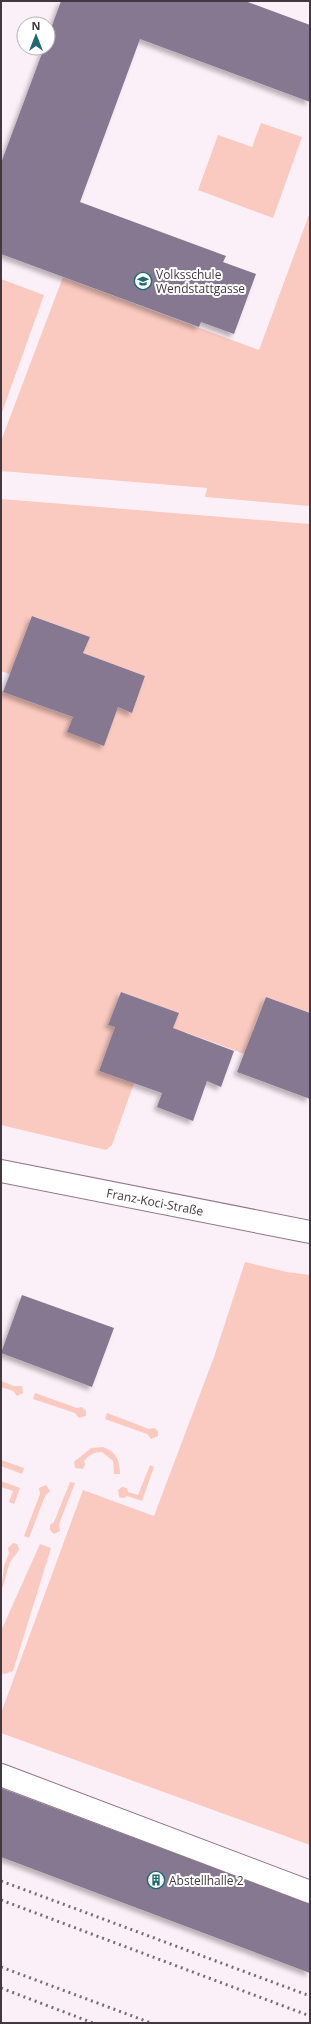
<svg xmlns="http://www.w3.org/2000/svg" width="311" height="2024" font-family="'Open Sans',sans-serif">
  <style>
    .green { fill: #fac9bf }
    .building { fill: #867890; filter: url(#shadow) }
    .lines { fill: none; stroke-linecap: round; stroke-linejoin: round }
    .minor-casing { stroke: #8e7686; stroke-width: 24 }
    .minor { stroke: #fff; stroke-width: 22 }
    .rail { stroke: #796d75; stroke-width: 3; stroke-dasharray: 2 4; stroke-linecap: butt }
    .labels { text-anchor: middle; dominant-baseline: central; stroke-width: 4; stroke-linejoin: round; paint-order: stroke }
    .poi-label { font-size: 12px; fill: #43383f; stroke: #fff; text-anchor: start }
    .street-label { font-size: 12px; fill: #43383f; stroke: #fff }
  </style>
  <defs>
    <filter id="shadow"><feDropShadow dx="-3.5" dy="3.5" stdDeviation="2" flood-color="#0004"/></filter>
  </defs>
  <rect width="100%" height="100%" fill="#fcf0f8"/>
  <g class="green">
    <polygon points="261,123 302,137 273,218 198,190 218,135 252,147"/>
    <polygon points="310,212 310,506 205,497 207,488 1,471 1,441 63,277 259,350"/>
    <polygon points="1,279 44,295 1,415"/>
    <polygon points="1,499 310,524 310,1013 266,997 253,1029 250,1056 185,1032 184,1034 172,1030 179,1013 121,992 108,1025 115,1027 99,1071 134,1083 112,1145 106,1150 1,1125 1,691 73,717 118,707 132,713 145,676 83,653 90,637 33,616 18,677 1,671"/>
    <polygon points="245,1262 287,1272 310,1275 310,1845 1,1733 1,1713 83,1490 154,1516 214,1357"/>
    <polygon points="1,1381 14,1386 22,1386 23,1393 17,1396 13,1391 1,1387"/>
    <polygon points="35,1393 77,1408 82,1407 86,1411 86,1416 79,1418 75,1413 33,1399"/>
    <polygon points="107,1413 149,1429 154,1428 158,1431 158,1436 151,1439 147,1434 105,1419"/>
    <path d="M103 1447C116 1452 120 1460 120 1474H114L113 1461 102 1452C94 1452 89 1455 84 1461L85 1464 83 1469 75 1468 74 1462 91 1448Z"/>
    <polygon points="1,1460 24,1468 22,1474 1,1466"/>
    <polygon points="150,1465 154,1467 142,1501 127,1496 124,1498 119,1497 118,1490 122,1487 127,1488 128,1492 138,1495"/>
    <polygon points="1,1481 20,1488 14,1504 9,1502 13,1491 1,1487"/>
    <polygon points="70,1482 75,1483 59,1524 60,1531 54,1534 50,1530 50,1525 54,1522"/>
    <polygon points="46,1485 50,1491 45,1496 29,1538 24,1536 40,1494 39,1488"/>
    <path d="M13 1543 17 1544 19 1549C17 1555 11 1558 9 1565 6 1574 5 1582 1 1591L4 1566 9 1553 8 1548Z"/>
    <polygon points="40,1544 51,1548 13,1671 5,1674 1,1673 1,1631"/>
  </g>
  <g class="building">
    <polygon points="61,1 245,1 310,25 310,102 140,39 80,202 226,256 223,262 256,274 234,334 201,322 199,327 1,254 1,163 44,48 48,48 48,37"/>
    <polygon points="32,616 90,637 83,653 145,676 132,713 118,707 104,746 67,732 73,717 3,692"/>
    <polygon points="121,992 179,1013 173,1028 234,1051 221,1087 207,1081 193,1121 157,1107 162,1093 99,1071 115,1027 108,1025"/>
    <polygon points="266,997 310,1013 310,1099 237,1072"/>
    <polygon points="22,1295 114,1328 92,1387 1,1353"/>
    <polygon points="1,1788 310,1904 310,1973 1,1857"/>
  </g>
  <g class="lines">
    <defs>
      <g id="minor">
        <polyline points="1,1171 310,1232"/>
        <polyline points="1,1775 310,1892"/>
      </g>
    </defs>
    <use href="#minor" class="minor-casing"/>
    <use href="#minor" class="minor"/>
    <g class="rail">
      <polyline points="1,1881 310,1996"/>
      <polyline points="1,1900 310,2016"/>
      <polyline points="1,1967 151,2023"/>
      <polyline points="1,1988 93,2023"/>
    </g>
  </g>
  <defs>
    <symbol id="school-ring" viewBox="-11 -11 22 22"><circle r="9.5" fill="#fff" stroke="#1e6a70" stroke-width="1.5"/><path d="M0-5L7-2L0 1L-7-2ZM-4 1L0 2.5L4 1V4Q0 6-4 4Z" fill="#1e6a70"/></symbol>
    <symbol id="building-ring" viewBox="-11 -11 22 22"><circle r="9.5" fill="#fff" stroke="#1e6a70" stroke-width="1.5"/><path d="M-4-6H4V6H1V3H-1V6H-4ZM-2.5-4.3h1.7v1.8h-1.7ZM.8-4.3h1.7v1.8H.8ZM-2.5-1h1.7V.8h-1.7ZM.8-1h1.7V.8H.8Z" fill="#1e6a70"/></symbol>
  </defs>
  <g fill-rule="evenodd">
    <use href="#school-ring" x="133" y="271" width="20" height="20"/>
    <use href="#building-ring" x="146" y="1870" width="20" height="20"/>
  </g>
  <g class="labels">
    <g class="poi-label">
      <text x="156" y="274">Volksschule<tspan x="156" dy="14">Wendstattgasse</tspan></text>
      <text x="169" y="1880">Abstellhalle 2</text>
    </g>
    <g class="street-label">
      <text transform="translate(155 1202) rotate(11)">Franz-Koci-Straße</text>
    </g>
  </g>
  <rect width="311" height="2024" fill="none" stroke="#43383f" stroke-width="4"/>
  <g transform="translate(36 36)"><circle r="19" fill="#ffffff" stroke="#b4afb2"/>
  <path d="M0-3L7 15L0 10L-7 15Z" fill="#1e6a70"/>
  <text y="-6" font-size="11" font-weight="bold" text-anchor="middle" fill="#43383f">N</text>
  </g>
</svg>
